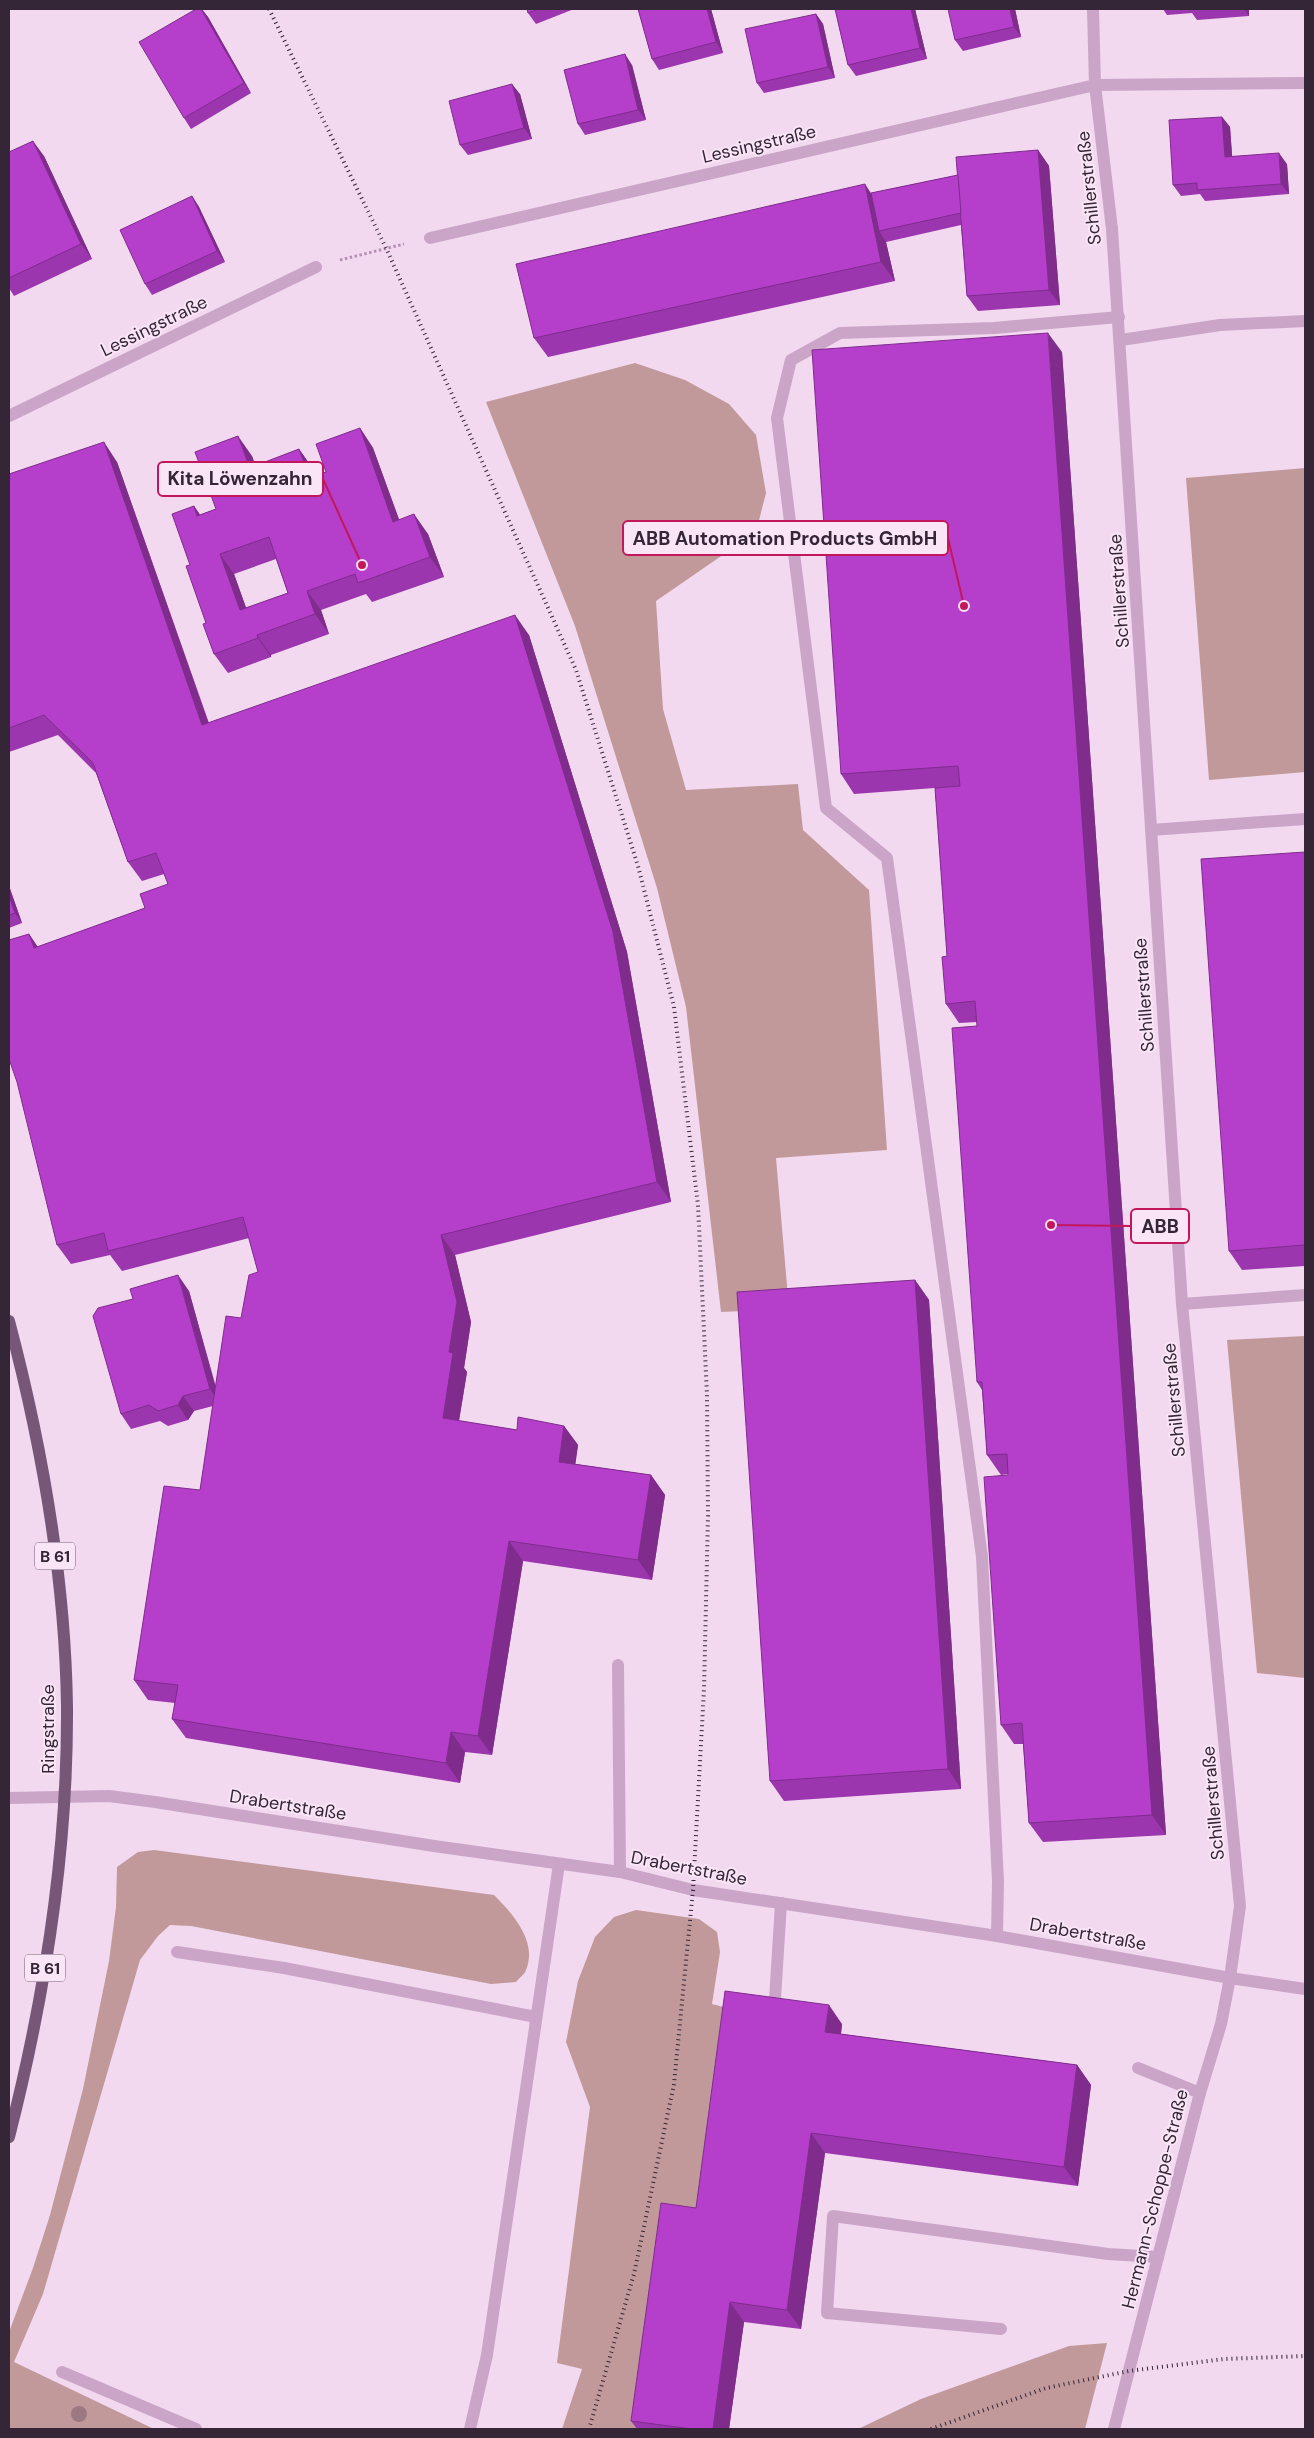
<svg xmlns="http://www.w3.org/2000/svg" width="1314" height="2438" font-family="'DM Sans',sans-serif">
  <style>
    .green { fill: #c1999b }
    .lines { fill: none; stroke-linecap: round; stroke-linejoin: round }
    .path { stroke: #b68fb5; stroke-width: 3; stroke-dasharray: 2.5 2.5; stroke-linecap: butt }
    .service { stroke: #caa5c8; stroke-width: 12 }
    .minor { stroke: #caa5c8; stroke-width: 12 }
    .primary { stroke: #765778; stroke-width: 12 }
    .rail { stroke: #342636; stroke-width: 4; stroke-dasharray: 1 4; stroke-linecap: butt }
    .tree { fill: #9c7883 }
    .wall { fill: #9c36ae; fill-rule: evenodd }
    .shaded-wall { fill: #7f2c8d }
    .building { fill: #b53fca; stroke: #7f2c8d; fill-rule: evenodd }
    .labels { text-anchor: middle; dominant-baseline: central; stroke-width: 4; stroke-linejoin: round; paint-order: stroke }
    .shield { fill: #fae5f7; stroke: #6f5f70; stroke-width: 1 }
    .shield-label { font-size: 16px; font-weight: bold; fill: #342636 }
    .street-label { font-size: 18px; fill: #342636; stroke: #fae5f7 }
    .leader { fill: none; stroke: #c2185b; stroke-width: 2 }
    .callout-dot { fill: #c2185b; stroke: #fae5f7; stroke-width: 2 }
    .callout { fill: #fae5f7; stroke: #c2185b; stroke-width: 2 }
    .callout-label { font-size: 19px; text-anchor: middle; font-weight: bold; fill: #342636 }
  </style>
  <rect width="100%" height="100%" fill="#f2d9ef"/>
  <g class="green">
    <polygon points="635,363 685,380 729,404 756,435 766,493 756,532 656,601 663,709 686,790 798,784 803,830 869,890 887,1150 776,1158 789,1309 721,1312 686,1007 657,888 575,626 486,402"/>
    <polygon points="1305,468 1305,772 1209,780 1186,478"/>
    <polygon points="1305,1336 1305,1678 1257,1673 1227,1340"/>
    <path d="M154 1850 494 1895C512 1913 538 1941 526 1970 525 1974 519 1978 516 1982L491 1984 191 1926 170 1925 158 1936 140 1960 43 2294 14 2362 154 2429H9V2332L33 2268 50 2215 83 2089 109 1961 116 1907 117 1867 138 1852Z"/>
    <polygon points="636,1910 699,1919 717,1932 720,1952 712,2004 739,2011 710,2227 646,2429 562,2429 582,2369 557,2363 590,2107 566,2042 578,1981 595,1937 614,1917"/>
    <polygon points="1107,2343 1085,2429 858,2429 921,2399 1069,2346"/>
  </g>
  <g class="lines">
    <polyline class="path" points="340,260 404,244"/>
    <g class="service">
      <polyline points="1095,85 1305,83"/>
      <polyline points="1112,229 1182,1304 1240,1906 1230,1978"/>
      <polyline points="1121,340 1220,325 1305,321"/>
      <polyline points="1151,830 1305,819"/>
      <polyline points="1182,1304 1305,1295"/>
      <polyline points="618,1665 620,1872"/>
      <polyline points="997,1936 998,1881 982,1557 887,858 826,808 777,418 791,360 840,333 994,328 1119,317"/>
      <polyline points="177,1952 284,1968 536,2017"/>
      <polyline points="775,1999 781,1903"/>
      <polyline points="1138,2068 1200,2093"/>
      <polyline points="1001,2329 827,2313 833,2216 1108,2254 1158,2257"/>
      <polyline points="62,2372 196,2429"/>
      <polyline points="470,2429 487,2355 559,1864"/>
    </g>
    <g class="minor">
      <polyline points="1093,9 1095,85 1112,229"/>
      <polyline points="430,238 1095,85"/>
      <polyline points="9,416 316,267"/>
      <polyline points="9,1798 109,1796 155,1802 434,1846 620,1872 693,1890 997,1936 1230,1978 1305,1989"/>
      <polyline points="1114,2429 1200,2093 1221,2024 1230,1978"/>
    </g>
    <path class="primary" d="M9 1321C42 1446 65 1576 67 1706 68 1852 45 1996 9 2137"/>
    <g class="rail">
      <polyline points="269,9 386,248 576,670 638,866 674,1007 698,1205 707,1395 708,1516 704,1689 693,1890 674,2084 634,2274 589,2429"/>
      <polyline points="931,2429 1046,2388 1129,2371 1224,2359 1305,2356"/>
    </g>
  </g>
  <circle class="tree" cx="79" cy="2414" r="8"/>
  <g class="wall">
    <polygon points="202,9 208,17 251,93 191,129 184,118"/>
    <polygon points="527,9 574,9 536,24 528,13"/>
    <polygon points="638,9 711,9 723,53 659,70 652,59"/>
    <polygon points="835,9 915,9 927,59 856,76 848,65"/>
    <polygon points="1015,9 1021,37 963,51 955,40"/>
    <polygon points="1163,9 1249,9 1249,16 1197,20 1192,13 1167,15"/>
    <polygon points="816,14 823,24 835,78 764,93 757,83"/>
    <polygon points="632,65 646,120 585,135 578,124"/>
    <polygon points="520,94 532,139 468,155 460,145"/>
    <polygon points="1222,117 1230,127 1232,156 1287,164 1289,194 1205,201 1200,194 1181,196 1173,185"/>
    <polygon points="1038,150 1049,166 1060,305 978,311 967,296 961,225 886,242 895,281 548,357 534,338 871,193 958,175"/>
    <polygon points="9,152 44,156 92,259 14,296 9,288"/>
    <polygon points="192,196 199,207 225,262 152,295 145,284"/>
    <polygon points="1062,352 1166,1835 1043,1842 1029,1823 1023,1744 1014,1744 1001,1725 1008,1475 1008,1474 1001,1475 987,1455 982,1390 977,1382 977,1022 959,1023 946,1004 947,956 935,788 854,794 841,774"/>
    <path d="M360 428 373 448 399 520 428 534 444 577 372 602 366 594 321 610 329 634 271 655V657L228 673 214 654 206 623 190 565 194 506 200 515 216 509 252 456 256 467 299 449 313 469 316 476 326 472ZM276 559 288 593 246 608 234 574Z"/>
    <polygon points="117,462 209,723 529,635 627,952 671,1202 455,1255 471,1322 464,1368 467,1372 459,1421 517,1430 564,1426 578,1445 575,1464 651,1475 665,1495 652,1580 523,1561 492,1755 465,1752 460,1783 186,1738 172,1719 175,1703 148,1700 134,1680 200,1490 213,1406 194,1411 188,1420 168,1426 160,1421 131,1429 121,1414 189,1291 216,1387 258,1272 249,1238 122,1271 110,1255 71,1264 57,1245 29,934 38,947 145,908 168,884 164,874 142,881 128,862 96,773 58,735 9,752 9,474"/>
    <polygon points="1305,852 1305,1266 1242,1270 1229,1251"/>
    <polygon points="9,886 22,923 9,928"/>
    <polygon points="915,1280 929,1300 961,1789 784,1801 770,1781"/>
    <polygon points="842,2024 841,2034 1077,2065 1091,2085 1078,2186 825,2153 801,2329 744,2322 729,2429 637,2429 631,2421 696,2208"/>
  </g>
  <g class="shaded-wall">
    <polygon points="201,9 208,17 251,93 244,83"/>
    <polygon points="707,9 711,9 723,53 716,42"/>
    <polygon points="911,9 915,9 927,59 920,48"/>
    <polygon points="1010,9 1015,9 1021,37 1014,27"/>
    <polygon points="1244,9 1249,9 1249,16"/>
    <polygon points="816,14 823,24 835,78 828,67"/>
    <polygon points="625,54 632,65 646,120 638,110"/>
    <polygon points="512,84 520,94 532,139 524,128"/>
    <polygon points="1222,117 1230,127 1233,168 1225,157"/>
    <polygon points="33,141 44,156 92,259 81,244"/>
    <polygon points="1038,150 1049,166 1060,305 1049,290"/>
    <polygon points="1279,153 1287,164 1289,194 1281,184"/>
    <polygon points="865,184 878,204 879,231 886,242 895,281 881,262"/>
    <polygon points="192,196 199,207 225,262 217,251"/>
    <polygon points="1048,333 1062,352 1166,1835 1152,1815"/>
    <polygon points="360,428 373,448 407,541 393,522"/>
    <polygon points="238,436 252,456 263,489 250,469"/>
    <polygon points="104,442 117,462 216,745 202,725"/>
    <polygon points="299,449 313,469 324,498 310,478"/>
    <polygon points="194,506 207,525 197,516"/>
    <polygon points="414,514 428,534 444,577 430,557"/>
    <polygon points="220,554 234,574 254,630 240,610"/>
    <polygon points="307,591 321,610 329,634 315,614"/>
    <polygon points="515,615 529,635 627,952 671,1202 657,1182"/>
    <polygon points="257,635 271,655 271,657 258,638"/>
    <polygon points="9,886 22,923 15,913 9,896"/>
    <polygon points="29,934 42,954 34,948"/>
    <polygon points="441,1235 455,1255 471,1322 464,1368 467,1372 456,1438 443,1418 449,1352"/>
    <polygon points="178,1275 189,1291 220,1404 210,1389"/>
    <polygon points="915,1280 929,1300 961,1789 948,1769"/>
    <polygon points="183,1396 194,1411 188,1420 178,1405"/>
    <polygon points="564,1426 578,1445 573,1482 559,1462"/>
    <polygon points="651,1475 665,1495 652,1580 638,1560"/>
    <polygon points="509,1541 523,1561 492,1755 478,1736"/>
    <polygon points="451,1732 465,1752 460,1783 446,1763"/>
    <polygon points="829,2005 842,2024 839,2051 825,2032"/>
    <polygon points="1077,2065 1091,2085 1078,2186 1064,2167"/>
    <polygon points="811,2133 825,2153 801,2329 787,2310"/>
    <polygon points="730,2302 744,2322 729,2429 713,2429"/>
  </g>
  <g class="building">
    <polygon points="196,9 201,9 244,83 184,118 139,42"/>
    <polygon points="527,9 539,9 528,13"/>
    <polygon points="638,9 707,9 716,42 652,59"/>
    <polygon points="835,9 911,9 920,48 848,65"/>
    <polygon points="948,9 1010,9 1014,27 955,40"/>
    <polygon points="816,14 828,67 757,83 745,29"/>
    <polygon points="625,54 638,110 578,124 564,70"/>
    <polygon points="512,84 524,128 460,145 449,101"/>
    <polygon points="1222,117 1225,157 1279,153 1281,184 1197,190 1197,183 1173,185 1169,120"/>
    <polygon points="33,141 81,244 9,278 9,152"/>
    <polygon points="1038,150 1049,290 967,296 956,157"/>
    <polygon points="958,175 961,213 879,231 871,193"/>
    <polygon points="865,184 881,262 534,338 516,264"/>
    <polygon points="192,196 217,251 145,284 120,230"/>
    <polygon points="1048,333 1152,1815 1029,1823 1022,1723 1001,1725 984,1477 1008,1475 1007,1454 987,1455 982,1382 977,1382 952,1028 977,1026 975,1001 946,1004 942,957 947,956 935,788 960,786 958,766 841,774 812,350"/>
    <path d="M360 428 393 522 414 514 430 557 358 583 355 574 307 591 315 614 257 635 258 638 214 654 203 624 206 623 186 566 190 565 172 514 194 506 197 516 216 509 195 452 238 436 250 469 257 467V465L299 449 310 478 326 472 316 444ZM269 537 288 593 240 610 220 554Z"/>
    <polygon points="104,442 202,725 515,615 613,932 657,1182 441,1235 457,1302 449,1352 453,1353 443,1418 517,1430 518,1417 564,1426 559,1462 651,1475 638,1560 509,1541 478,1736 451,1732 446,1763 172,1719 178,1685 134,1680 164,1486 200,1490 226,1316 241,1318 249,1275 258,1272 243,1217 108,1251 104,1233 57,1245 17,1082 9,1059 9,940 29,934 34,948 145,908 140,894 168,884 156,853 128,862 93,763 44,715 9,728 9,474"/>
    <polygon points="1305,852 1305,1245 1229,1251 1201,859"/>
    <polygon points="9,896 15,913 9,915"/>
    <polygon points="178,1275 210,1389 183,1396 178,1405 158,1411 149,1405 121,1414 93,1316 98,1308 133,1299 130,1289"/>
    <polygon points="915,1280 948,1769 770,1781 737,1292"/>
    <polygon points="725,1991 829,2005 825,2032 1077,2065 1064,2167 811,2133 787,2310 730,2302 713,2429 692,2429 631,2421 661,2203 696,2208"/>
  </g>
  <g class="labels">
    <g class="shield">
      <rect x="35" y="1542.5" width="40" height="27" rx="4"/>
      <rect x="25" y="1954.5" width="40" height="27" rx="4"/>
    </g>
    <g class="shield-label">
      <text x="55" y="1556">B 61</text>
      <text x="45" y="1968">B 61</text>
    </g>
    <g class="street-label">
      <text transform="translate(759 144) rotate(-13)">Lessingstraße</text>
      <text transform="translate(1089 188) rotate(-96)">Schillerstraße</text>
      <text transform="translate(154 326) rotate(-26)">Lessingstraße</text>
      <text transform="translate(1119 591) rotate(-94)">Schillerstraße</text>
      <text transform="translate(1144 995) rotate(-94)">Schillerstraße</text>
      <text transform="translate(1174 1400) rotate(-95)">Schillerstraße</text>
      <text transform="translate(48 1729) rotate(-90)">Ringstraße</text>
      <text transform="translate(1213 1803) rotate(-95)">Schillerstraße</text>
      <text transform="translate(288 1805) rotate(9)">Drabertstraße</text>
      <text transform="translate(689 1868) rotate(11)">Drabertstraße</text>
      <text transform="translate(1088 1934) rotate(10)">Drabertstraße</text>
      <text transform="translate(1155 2199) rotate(-76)">Hermann-Schoppe-Straße</text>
    </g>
  </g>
  <path class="leader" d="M362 565L323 479M964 606L948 538M1051 1225L1131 1226"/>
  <g class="callout-dot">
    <circle cx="362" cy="565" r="5"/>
    <circle cx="964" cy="606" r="5"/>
    <circle cx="1051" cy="1225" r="5"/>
  </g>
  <g class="callout">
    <rect x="158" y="462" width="165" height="34" rx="5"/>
    <rect x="623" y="521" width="325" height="34" rx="5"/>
    <rect x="1131" y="1209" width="58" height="34" rx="5"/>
  </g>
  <g class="callout-label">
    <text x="240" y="485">Kita Löwenzahn</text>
    <text x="785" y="545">ABB Automation Products GmbH</text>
    <text x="1160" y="1233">ABB</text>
  </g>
  <rect width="1314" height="2438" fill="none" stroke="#342636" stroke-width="20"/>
</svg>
